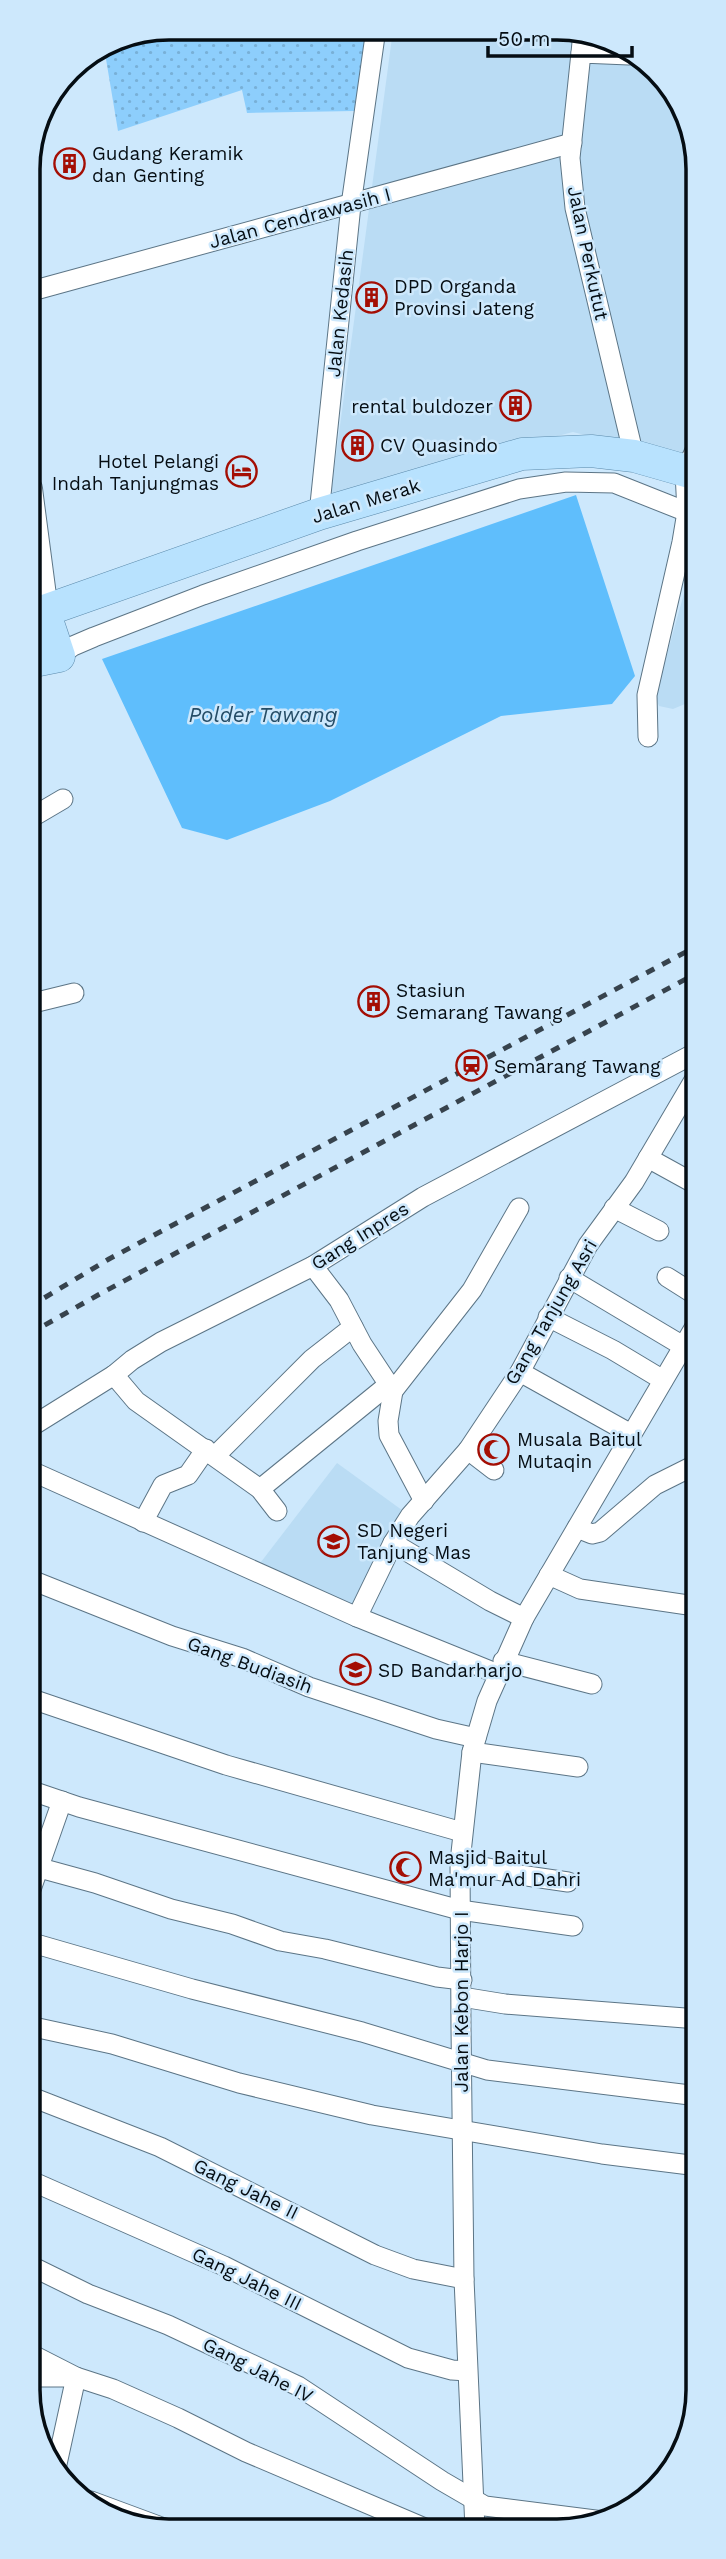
<svg xmlns="http://www.w3.org/2000/svg" width="726" height="2559" font-family="'Work Sans',sans-serif">
  <style>
    .built { fill: #badcf4 }
    .grass { fill: url(#grass-dots) }
    .water { fill: #5fbefc }
    .lines { fill: none; stroke-linecap: round; stroke-linejoin: round }
    .minor-casing { stroke: #5c7586; stroke-width: 21 }
    .secondary-casing { stroke: #5c7586; stroke-width: 30 }
    .primary-casing { stroke: #5b8aab; stroke-width: 33 }
    .minor { stroke: #fff; stroke-width: 19 }
    .secondary { stroke: #fff; stroke-width: 28 }
    .primary { stroke: #b8e2fe; stroke-width: 32 }
    .rail { stroke: #37434d; stroke-width: 5; stroke-dasharray: 9 9; stroke-linecap: butt }
    .labels { text-anchor: middle; dominant-baseline: central; stroke-width: 5; stroke-linejoin: round; paint-order: stroke }
    .poi-label { font-size: 19px; fill: #050d13; stroke: #cde8fc; text-anchor: start }
    .street-label { font-size: 19px; fill: #050d13; stroke: #cde8fc }
    .water-label { font-size: 21px; font-style: italic; fill: #254d67; stroke: #cde8fc }
    .rim { fill: none; stroke: #050d13; stroke-width: 3.5 }
  </style>
  <defs>
    <pattern id="grass-dots" width="8" height="8" patternUnits="userSpaceOnUse" patternTransform="scale(1.75)"><rect width="8" height="8" fill="#8dcefc"/><path d="M2 2h.1M6 6h.1" fill="none" stroke="#78b0d7" stroke-width="1.8" stroke-linecap="round"/></pattern>
  </defs>
  <rect width="100%" height="100%" fill="#cde8fc"/>
  <g class="built">
    <polygon points="393,30 585,31 657,70 697,151 697,463 573,432 331,493"/>
    <polygon points="697,547 697,699 673,709 659,706 655,697"/>
    <polygon points="337,1463 406,1513 359,1612 261,1562"/>
  </g>
  <polygon class="grass" points="169,28 368,29 354,111 247,113 242,90 118,131 104,47 116,39"/>
  <polygon class="water" points="576,495 635,676 612,704 501,716 330,801 227,840 182,828 102,659"/>
  <g class="lines">
    <defs>
      <g id="minor">
        <polyline points="581,53 583,31"/>
        <polyline points="629,55 581,53 570,158 575,208 634,456"/>
        <polyline points="28,292 572,143"/>
        <polyline points="319,514 351,205 376,29"/>
        <polyline points="59,656 73,646 94,637 203,595 357,541 519,489 566,482 614,483 687,512"/>
        <polyline points="648,737 647,695 682,542 687,512 685,472 697,446"/>
        <polyline points="29,819 63,799"/>
        <polyline points="29,1004 74,993"/>
        <polyline points="648,1158 697,1185"/>
        <polyline points="614,1208 659,1231"/>
        <polyline points="313,1266 339,1300 362,1344 393,1391 472,1290 519,1208"/>
        <polyline points="667,1277 697,1296"/>
        <polyline points="569,1278 683,1346"/>
        <polyline points="548,1317 613,1350 663,1380"/>
        <polyline points="520,1372 631,1434"/>
        <polyline points="114,1375 136,1401 260,1489 277,1511"/>
        <polyline points="393,1391 388,1421 389,1435 424,1501"/>
        <polyline points="29,1428 114,1375 132,1360 161,1342 313,1266 423,1197 697,1052"/>
        <polyline points="468,1450 494,1470"/>
        <polyline points="215,1456 312,1359 353,1327"/>
        <polyline points="29,1470 357,1617 498,1674"/>
        <polyline points="260,1489 388,1385"/>
        <polyline points="143,1522 163,1485 188,1475 206,1449"/>
        <polyline points="577,1528 592,1534 600,1532 655,1485 697,1464"/>
        <polyline points="393,1543 490,1601 524,1618"/>
        <polyline points="549,1575 580,1589 688,1605"/>
        <polyline points="29,1579 172,1636 242,1658 309,1687 436,1729 476,1738"/>
        <polyline points="357,1617 393,1543 410,1516 468,1450 520,1372 588,1245 634,1182 697,1075"/>
        <polyline points="503,1661 592,1684"/>
        <polyline points="29,1698 226,1765 462,1832"/>
        <polyline points="472,1752 578,1767"/>
        <polyline points="29,1790 79,1807 460,1910 573,1926"/>
        <polyline points="460,1862 520,1875 568,1882"/>
        <polyline points="29,1865 95,1883 171,1909 232,1924 280,1941 325,1949 437,1977 462,1980"/>
        <polyline points="29,1895 62,1801"/>
        <polyline points="29,1942 192,1989 362,2032 487,2070 698,2096"/>
        <polyline points="462,1997 505,2004 698,2019"/>
        <polyline points="29,2026 112,2044 239,2083 372,2115 602,2154 698,2166"/>
        <polyline points="29,2096 160,2147 375,2255 413,2269 464,2279"/>
        <polyline points="29,2180 224,2266 408,2358 452,2370 467,2371"/>
        <polyline points="29,2265 88,2294 168,2325 298,2386 442,2481 485,2506 603,2521"/>
        <polyline points="29,2353 76,2377 113,2389 178,2418 246,2452 427,2529"/>
        <polyline points="29,2377 76,2377 57,2464"/>
        <polyline points="91,2501 164,2528"/>
        <polyline points="475,2529 464,2279 461,2027 460,1862 472,1752 487,1701 524,1618 697,1323"/>
      </g>
      <polyline id="secondary" points="28,489 44,611"/>
      <g id="primary">
        <polyline points="28,624 44,611 319,514 522,454 591,451 634,456 697,474"/>
        <polyline points="29,662 59,656 44,611"/>
      </g>
    </defs>
    <use href="#minor" class="minor-casing"/>
    <use href="#secondary" class="secondary-casing"/>
    <use href="#primary" class="primary-casing"/>
    <use href="#minor" class="minor"/>
    <use href="#secondary" class="secondary"/>
    <use href="#primary" class="primary"/>
    <g class="rail">
      <polyline points="29,1307 109,1259 697,946"/>
      <polyline points="29,1334 98,1295 697,973"/>
    </g>
  </g>
  <defs>
    <symbol id="building-ring" viewBox="-11 -11 22 22"><circle r="9.5" fill="#cde8fc" stroke="#a40e04" stroke-width="1.5"/><path d="M-4-6H4V6H1V3H-1V6H-4ZM-2.5-4.3h1.7v1.8h-1.7ZM.8-4.3h1.7v1.8H.8ZM-2.5-1h1.7V.8h-1.7ZM.8-1h1.7V.8H.8Z" fill="#a40e04"/></symbol>
    <symbol id="hotel-ring" viewBox="-11 -11 22 22"><circle r="9.5" fill="#cde8fc" stroke="#a40e04" stroke-width="1.5"/><path d="M-6-4.5h1.5V1H6V5H4.5V3h-9V5H-6ZM-4 0a1.8 1.8 0 1 1 3.6 0ZM.5 0V-2.5h3Q6-2.5 6 0Z" fill="#a40e04"/></symbol>
    <symbol id="station-ring" viewBox="-11 -11 22 22"><circle r="9.5" fill="#cde8fc" stroke="#a40e04" stroke-width="1.5"/><path d="M-3-6H3Q5-6 5-4V2Q5 4 3 4L4.5 6H3L1.5 4h-3L-3 6H-4.5L-3 4Q-5 4-5 2V-4Q-5-6-3-6ZM-3.5-4v3h7v-3ZM-3.5 1v1.5H-2V1ZM2 1v1.5H3.5V1Z" fill="#a40e04"/></symbol>
    <symbol id="mosque-ring" viewBox="-11 -11 22 22"><circle r="9.5" fill="#cde8fc" stroke="#a40e04" stroke-width="1.5"/><path d="M3.5-4.9A6 6 0 1 0 3.5 4.9A5 5 0 1 1 3.5-4.9Z" fill="#a40e04"/></symbol>
    <symbol id="school-ring" viewBox="-11 -11 22 22"><circle r="9.5" fill="#cde8fc" stroke="#a40e04" stroke-width="1.5"/><path d="M0-5L7-2L0 1L-7-2ZM-4 1L0 2.5L4 1V4Q0 6-4 4Z" fill="#a40e04"/></symbol>
  </defs>
  <g fill-rule="evenodd">
    <use href="#building-ring" x="52" y="146" width="35" height="35"/>
    <use href="#building-ring" x="354" y="280" width="35" height="35"/>
    <use href="#building-ring" x="498" y="388" width="35" height="35"/>
    <use href="#building-ring" x="340" y="428" width="35" height="35"/>
    <use href="#hotel-ring" x="224" y="454" width="35" height="35"/>
    <use href="#building-ring" x="356" y="984" width="35" height="35"/>
    <use href="#station-ring" x="454" y="1048" width="35" height="35"/>
    <use href="#mosque-ring" x="476" y="1432" width="35" height="35"/>
    <use href="#school-ring" x="316" y="1524" width="35" height="35"/>
    <use href="#school-ring" x="338" y="1652" width="35" height="35"/>
    <use href="#mosque-ring" x="388" y="1850" width="35" height="35"/>
  </g>
  <g class="labels">
    <g class="poi-label">
      <text x="92" y="153">Gudang Keramik<tspan x="92" dy="22">dan Genting</tspan></text>
      <text x="394" y="286">DPD Organda<tspan x="394" dy="22">Provinsi Jateng</tspan></text>
      <text x="493" y="406" text-anchor="end">rental buldozer</text>
      <text x="380" y="445">CV Quasindo</text>
      <text x="219" y="461" text-anchor="end">Hotel Pelangi<tspan x="219" dy="22">Indah Tanjungmas</tspan></text>
      <text x="396" y="990">Stasiun<tspan x="396" dy="22">Semarang Tawang</tspan></text>
      <text x="494" y="1066">Semarang Tawang</text>
      <text x="517" y="1439">Musala Baitul<tspan x="517" dy="22">Mutaqin</tspan></text>
      <text x="357" y="1530">SD Negeri<tspan x="357" dy="22">Tanjung Mas</tspan></text>
      <text x="378" y="1670">SD Bandarharjo</text>
      <text x="428" y="1857">Masjid Baitul<tspan x="428" dy="22">Ma'mur Ad Dahri</tspan></text>
    </g>
    <g class="street-label">
      <text transform="translate(300 218) rotate(-15)">Jalan Cendrawasih I</text>
      <text transform="translate(588 253) rotate(78)">Jalan Perkutut</text>
      <text transform="translate(340 313) rotate(-84)">Jalan Kedasih</text>
      <text transform="translate(366 501) rotate(-17)">Jalan Merak</text>
      <text transform="translate(360 1236) rotate(-32)">Gang Inpres</text>
      <text transform="translate(551 1312) rotate(-60)">Gang Tanjung Asri</text>
      <text transform="translate(250 1665) rotate(20)">Gang Budiasih</text>
      <text transform="translate(461 2002) rotate(-90)">Jalan Kebon Harjo I</text>
      <text transform="translate(246 2189) rotate(26)">Gang Jahe II</text>
      <text transform="translate(247 2279) rotate(26)">Gang Jahe III</text>
      <text transform="translate(258 2370) rotate(27)">Gang Jahe IV</text>
    </g>
    <g class="water-label">
      <text x="263" y="714">Polder Tawang</text>
    </g>
  </g>
  <path d="M0 0H726V2559H0ZM169 40H557A129 129 0 0 1 686 169V2390A129 129 0 0 1 557 2519H169A129 129 0 0 1 40 2390V169A129 129 0 0 1 169 40Z" fill="#cde8fc" fill-rule="evenodd"/>
  <path class="rim" d="M169 40H557A129 129 0 0 1 686 169V2390A129 129 0 0 1 557 2519H169A129 129 0 0 1 40 2390V169A129 129 0 0 1 169 40Z"/>
  <path d="M488 46v10h144v-10" fill="none" stroke="#050d13" stroke-width="3.5"/>
  <text x="498" y="46" font-size="21" fill="#050d13" stroke="#cde8fc" stroke-width="5" paint-order="stroke">50 m</text>
</svg>
